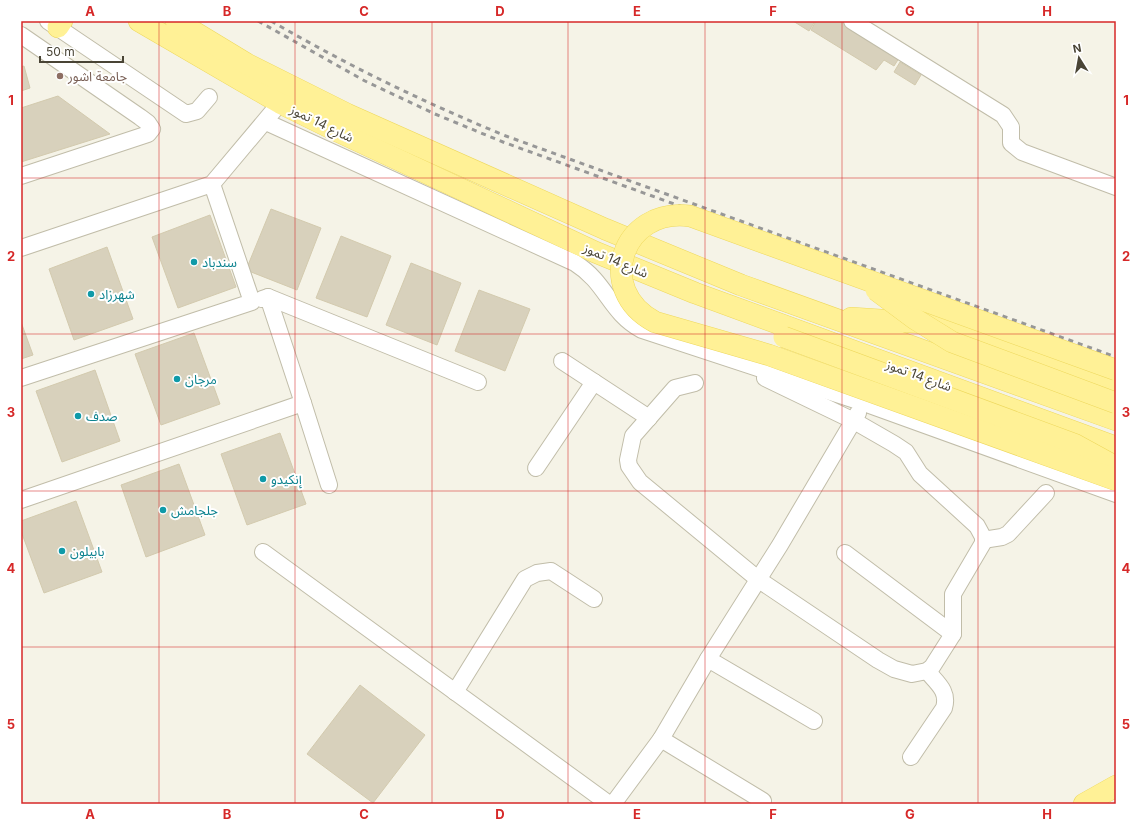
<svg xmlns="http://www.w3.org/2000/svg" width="1137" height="825" font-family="Inter,'Noto Sans Arabic',sans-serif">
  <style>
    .building { fill: #d8d1bc; stroke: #d3caae }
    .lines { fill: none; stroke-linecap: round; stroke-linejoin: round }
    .minor-casing { stroke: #c1bda9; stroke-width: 18 }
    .major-casing { stroke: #eed85d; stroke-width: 22 }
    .minor { stroke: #fff; stroke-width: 16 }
    .major { stroke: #fff196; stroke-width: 21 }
    .rail { stroke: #979797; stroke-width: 3; stroke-dasharray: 5 5; stroke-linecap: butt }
    .major-bridge-casing { stroke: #eed85d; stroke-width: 22; stroke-linecap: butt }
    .major-bridge { stroke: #fff196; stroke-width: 21 }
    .grid { fill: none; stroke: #d62828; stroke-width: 1; stroke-opacity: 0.55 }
    .education-dot { fill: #8d6e63; stroke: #fff; stroke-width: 1.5 }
    .culture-dot { fill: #0f9aa8; stroke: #fff; stroke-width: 1.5 }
    .labels { text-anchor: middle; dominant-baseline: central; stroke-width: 4; stroke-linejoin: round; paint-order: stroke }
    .education-label { font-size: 13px; fill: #785e54; stroke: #fff; text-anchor: start }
    .street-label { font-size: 13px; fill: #494435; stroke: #fff }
    .culture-label { font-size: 13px; fill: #0d838f; stroke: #fff; text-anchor: start }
    .neatline { fill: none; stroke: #d62828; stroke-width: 1.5 }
    .grid-label { font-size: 13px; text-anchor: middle; font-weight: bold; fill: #d62828 }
  </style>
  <rect width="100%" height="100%" fill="#f5f3e7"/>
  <g class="building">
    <polygon points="793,21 815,21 809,31"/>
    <polygon points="816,21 846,21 901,55 894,66 884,60 876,70 811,30"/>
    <polygon points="900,62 921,75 915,85 894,72"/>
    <polygon points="24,66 30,88 21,91 21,67"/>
    <polygon points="58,96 110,134 21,162 21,108"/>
    <polygon points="271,209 321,228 297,290 246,270"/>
    <polygon points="210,215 236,287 178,308 152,237"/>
    <polygon points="341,236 391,256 367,317 316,298"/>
    <polygon points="107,247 133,319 74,340 49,269"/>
    <polygon points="411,263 461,283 437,345 386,325"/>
    <polygon points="479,290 530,309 505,371 455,351"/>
    <polygon points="21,322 33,355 21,359"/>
    <polygon points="194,333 220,404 161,425 135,354"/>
    <polygon points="95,370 120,441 62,462 36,391"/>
    <polygon points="280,433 306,504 247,525 221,454"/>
    <polygon points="179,464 205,535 146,557 121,485"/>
    <polygon points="76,501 102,572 44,593 21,531 21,521"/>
    <polygon points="360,685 425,735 373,803 307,754"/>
  </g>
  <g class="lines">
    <defs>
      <g id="minor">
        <polyline points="48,21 186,114 197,111 209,97"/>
        <polyline points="852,21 1003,115 1011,127 1011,143 1022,152 1116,187"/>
        <polyline points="21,35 140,117 148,123 152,129 148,134 21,176"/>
        <path d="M266 122 575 263C607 283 609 312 642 330L864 403 1116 494"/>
        <polyline points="21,248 212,184 280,103"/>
        <polyline points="268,297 478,382"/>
        <polyline points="262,299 268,297 303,403"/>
        <polyline points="562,361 649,418"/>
        <polyline points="21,378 252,302 212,184"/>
        <polyline points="695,383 675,388 633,436 628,460 629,466 640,482 759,580 878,660 894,669 912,674 927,671 932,667 953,634 953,594 983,543 983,537 977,526 920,474 906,452 894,444 854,421 765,378"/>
        <polyline points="536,468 594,382"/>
        <polyline points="21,500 303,403 329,485"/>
        <polyline points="983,540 1002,537 1008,534 1046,493"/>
        <polyline points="263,552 609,804"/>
        <polyline points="845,553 953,634"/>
        <polyline points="708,659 814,721"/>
        <polyline points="455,692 525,579 537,573 551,571 594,599"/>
        <polyline points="661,739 763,801"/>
        <path d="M911 757 944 708C949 691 937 683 927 671"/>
        <polyline points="613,804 661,739 708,659 780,545 858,413"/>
      </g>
      <g id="major">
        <polyline points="139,21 280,103 337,131 595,252 695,293 1116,447"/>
        <polyline points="176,21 247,64 347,114 605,229 741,285 1116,420"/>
        <polyline points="58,27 62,21"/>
        <polyline points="851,318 926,323 951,328 980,336 1116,386"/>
        <polyline points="1084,804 1116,786"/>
      </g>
    </defs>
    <use href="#minor" class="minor-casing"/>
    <use href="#major" class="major-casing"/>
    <use href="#minor" class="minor"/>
    <use href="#major" class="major"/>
    <g class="rail">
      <polyline points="258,21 365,81 435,114 503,142 1116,364"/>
      <path d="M271 21C349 66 423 102 506 136L1116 357"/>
    </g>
    <defs>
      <g id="major-bridge">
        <polyline points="876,290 915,319 952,342 1116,403"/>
        <polyline points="784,337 1074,444 1116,467"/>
        <path d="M1116 370 690 216C622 207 594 290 655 322L769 355 1116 480"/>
      </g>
    </defs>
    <use href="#major-bridge" class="major-bridge-casing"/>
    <use href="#major-bridge" class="major-bridge"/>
  </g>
  <path class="grid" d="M159 21V804M295 21V804M432 21V804M568 21V804M705 21V804M842 21V804M978 21V804M21 178H1116M21 334H1116M21 491H1116M21 647H1116"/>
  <circle class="education-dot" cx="60" cy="76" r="4"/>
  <g class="culture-dot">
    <circle cx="194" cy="262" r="4"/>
    <circle cx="91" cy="294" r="4"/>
    <circle cx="177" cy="379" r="4"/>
    <circle cx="78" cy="416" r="4"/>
    <circle cx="263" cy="479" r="4"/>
    <circle cx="163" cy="510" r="4"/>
    <circle cx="62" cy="551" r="4"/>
  </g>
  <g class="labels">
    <g class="education-label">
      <text x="68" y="76">جامعة اشور</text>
    </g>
    <g class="street-label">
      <text transform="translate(322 123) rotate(26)">شارع 14 تموز</text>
      <text transform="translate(616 260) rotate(23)">شارع 14 تموز</text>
      <text transform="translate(919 375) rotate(20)">شارع 14 تموز</text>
    </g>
    <g class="culture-label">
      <text x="202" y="262">سندباد</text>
      <text x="99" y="294">شهرزاد</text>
      <text x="185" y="379">مرجان</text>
      <text x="86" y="416">صدف</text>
      <text x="271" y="479">إنكيدو</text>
      <text x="171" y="510">جلجامش</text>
      <text x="70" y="551">بابيلون</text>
    </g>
  </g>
  <rect width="1137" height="825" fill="none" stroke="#ffffff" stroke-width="44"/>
  <g transform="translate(1079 58) rotate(349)" stroke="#ffffff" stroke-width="3" paint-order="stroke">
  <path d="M0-3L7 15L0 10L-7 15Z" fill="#494435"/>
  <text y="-6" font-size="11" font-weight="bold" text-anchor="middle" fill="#494435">N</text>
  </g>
  <path d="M40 56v6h83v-6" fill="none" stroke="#494435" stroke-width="2"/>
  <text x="46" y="56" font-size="12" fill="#494435" stroke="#ffffff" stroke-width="3" paint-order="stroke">50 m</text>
  <rect x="22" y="22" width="1093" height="781" class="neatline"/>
  <g class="grid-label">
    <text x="90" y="16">A</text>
    <text x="227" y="16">B</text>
    <text x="364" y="16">C</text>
    <text x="500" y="16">D</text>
    <text x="637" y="16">E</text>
    <text x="773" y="16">F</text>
    <text x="910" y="16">G</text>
    <text x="1047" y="16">H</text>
    <text x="11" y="105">1</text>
    <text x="1126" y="105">1</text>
    <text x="11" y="261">2</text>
    <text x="1126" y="261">2</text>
    <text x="11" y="417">3</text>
    <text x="1126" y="417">3</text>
    <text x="11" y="573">4</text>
    <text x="1126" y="573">4</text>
    <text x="11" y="729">5</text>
    <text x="1126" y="729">5</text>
    <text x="90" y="819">A</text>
    <text x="227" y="819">B</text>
    <text x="364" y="819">C</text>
    <text x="500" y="819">D</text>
    <text x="637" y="819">E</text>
    <text x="773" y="819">F</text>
    <text x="910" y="819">G</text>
    <text x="1047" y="819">H</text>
  </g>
</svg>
